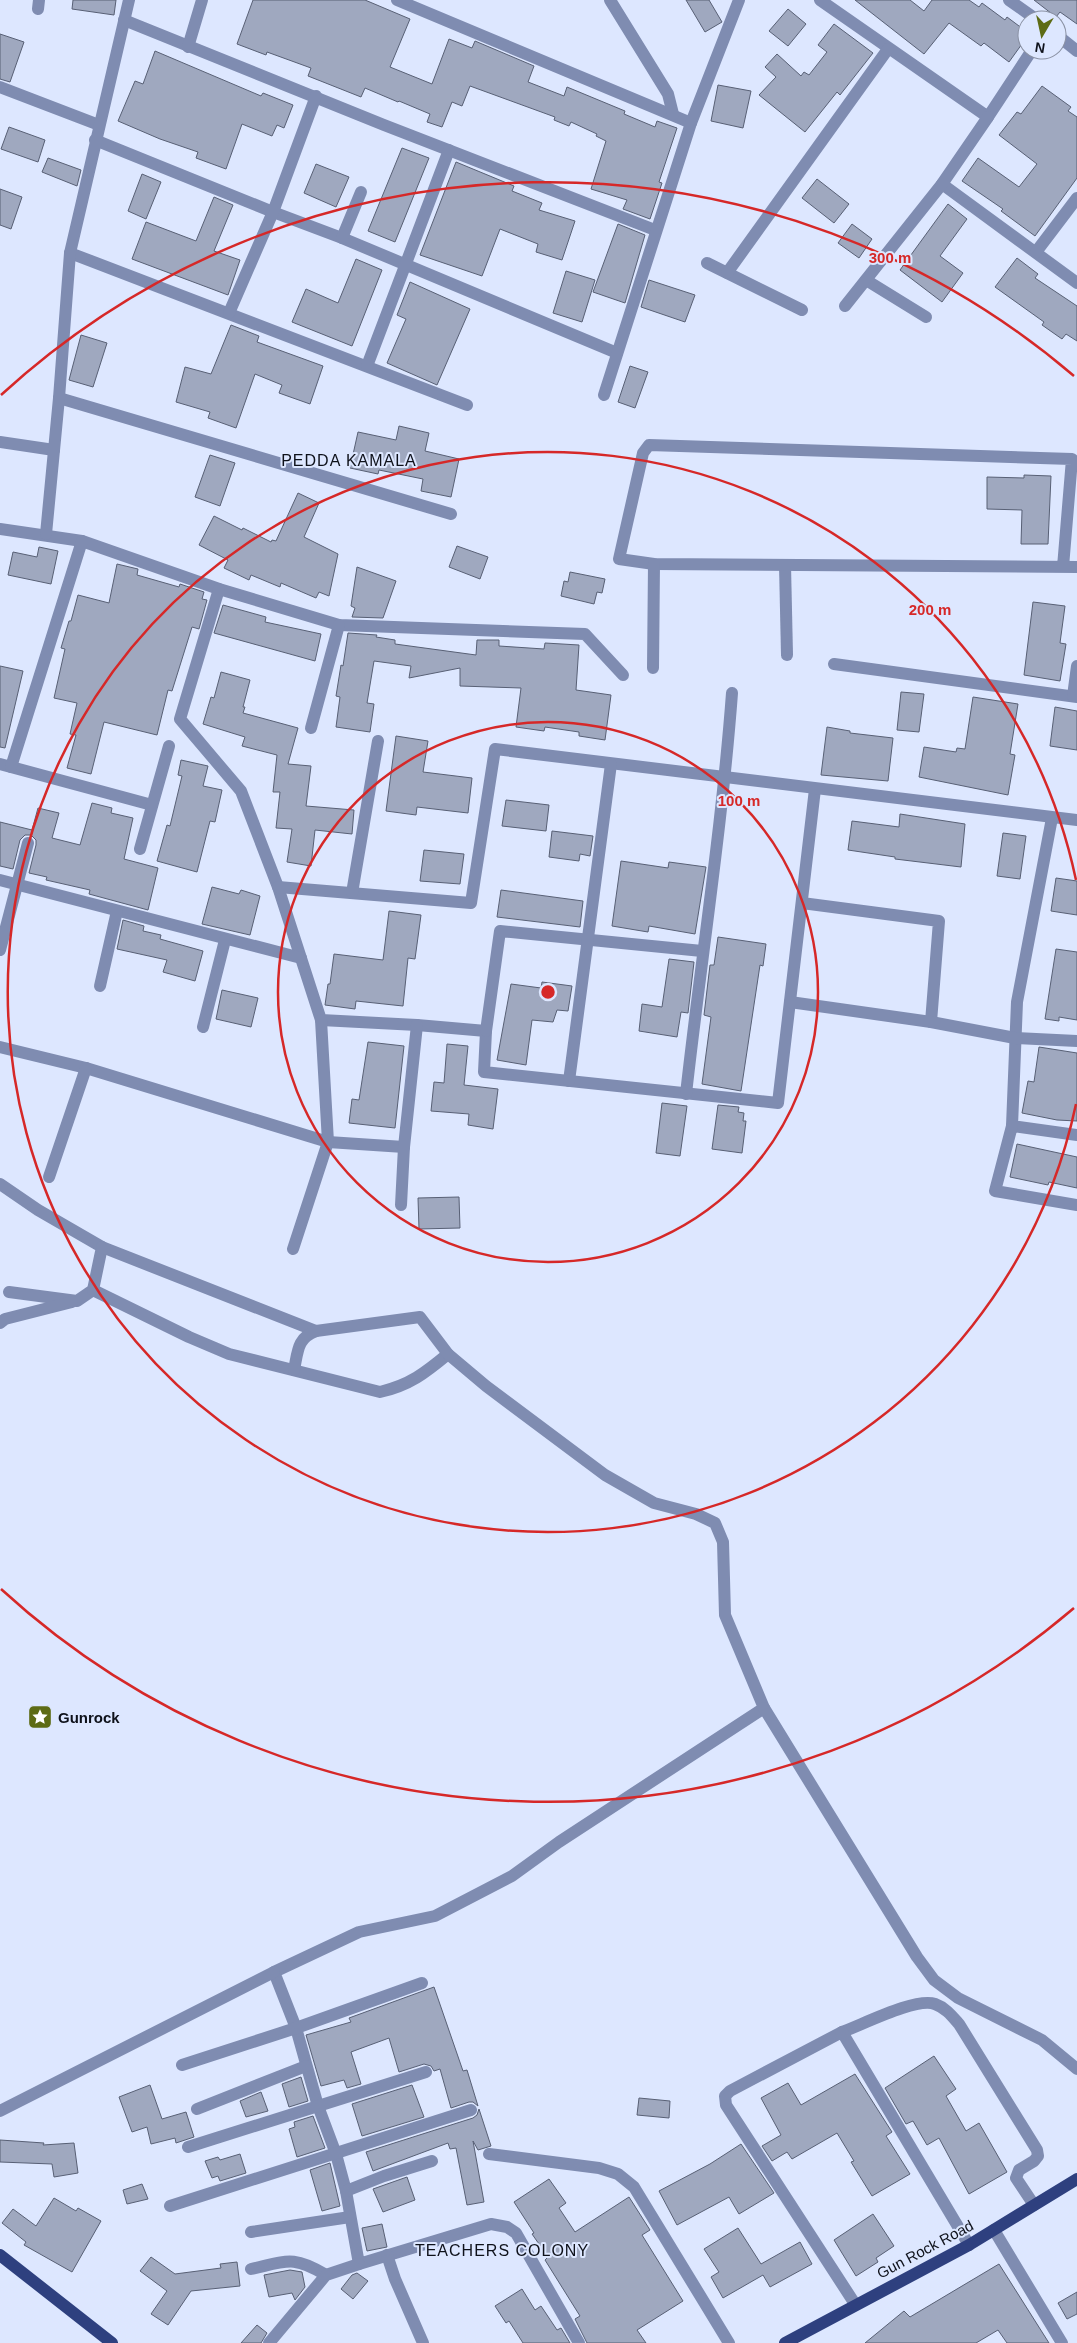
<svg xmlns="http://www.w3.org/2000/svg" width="1077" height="2343" font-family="Arial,sans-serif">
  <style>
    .building { fill: #9fa8bf; stroke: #586075 }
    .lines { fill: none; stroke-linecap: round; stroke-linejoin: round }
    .minor { stroke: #7f8cb1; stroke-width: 12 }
    .major { stroke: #2e407f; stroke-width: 12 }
    .ring { fill: none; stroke: #d62828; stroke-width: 2.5 }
    .labels { text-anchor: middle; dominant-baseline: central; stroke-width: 4; stroke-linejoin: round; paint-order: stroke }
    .poi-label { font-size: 15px; font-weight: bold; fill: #0e111a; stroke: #dde7ff; text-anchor: start }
    .street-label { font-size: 15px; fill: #0e111a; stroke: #dde7ff }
    .neighbourhood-label { font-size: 16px; letter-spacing: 1px; fill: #0e111a; stroke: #dde7ff }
    .centre { fill: #d62828; stroke: #dde7ff; stroke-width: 2.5 }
    .ring-label { font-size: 15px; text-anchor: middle; font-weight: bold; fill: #d62828; stroke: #dde7ff; stroke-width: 4; stroke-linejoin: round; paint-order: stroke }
  </style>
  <rect width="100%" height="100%" fill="#dde7ff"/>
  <g class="building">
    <polygon points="73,0 116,0 114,15 72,9"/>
    <polygon points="253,0 365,0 410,19 390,67 432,84 449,39 472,48 475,41 534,66 528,82 564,96 567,87 625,111 624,114 655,127 657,121 677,128 659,182 662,183 650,219 623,209 627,200 591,189 606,141 596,136 597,134 571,122 569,126 554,120 555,117 470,86 462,106 452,102 442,127 427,122 430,114 399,101 398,102 365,88 361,97 308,76 311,68 267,52 266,55 237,44"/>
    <polygon points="686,0 709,0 722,22 705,32"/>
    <polygon points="855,0 910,0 924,11 932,0 969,0 979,7 982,3 1005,20 1007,17 1027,32 1027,37 1009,62 984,43 981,46 949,23 924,54"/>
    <polygon points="1034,0 1077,0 1077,24 1060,12 1056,17"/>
    <polygon points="788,9 806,24 788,46 769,31"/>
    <polygon points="834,24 873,53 840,95 837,92 805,132 759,95 776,77 765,67 777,54 801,76 804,72 809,75 827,52 818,45"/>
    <polygon points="0,34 24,42 10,82 0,79"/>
    <polygon points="155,51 261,96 263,93 293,105 284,128 277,125 272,136 242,124 226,169 196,158 198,152 160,139 118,121 135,81 143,84"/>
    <polygon points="718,85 751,91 743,128 711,121"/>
    <polygon points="1042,86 1071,107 1068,111 1077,117 1077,178 1035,236 1001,211 1003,209 962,181 978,158 1019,187 1037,164 999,135 1017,112 1021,114"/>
    <polygon points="9,127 45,140 38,162 1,149"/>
    <polygon points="402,148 429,158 395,242 368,231"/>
    <polygon points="48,158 81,170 77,186 42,172"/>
    <polygon points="456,162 514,186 512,191 542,203 539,210 575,221 562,260 536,252 538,244 500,229 482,276 420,255"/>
    <polygon points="316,164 349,177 336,207 304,193"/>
    <polygon points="142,174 161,182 146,219 128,211"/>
    <polygon points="817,179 849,204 834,223 802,198"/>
    <polygon points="0,189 22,197 11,229 0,225"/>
    <polygon points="214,197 233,205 214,251 240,260 228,295 132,259 146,222 196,241"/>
    <polygon points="948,204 967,219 940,256 963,273 942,302 900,270"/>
    <polygon points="618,224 645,235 625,303 593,292"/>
    <polygon points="852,224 872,239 859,258 838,243"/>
    <polygon points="1017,258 1038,274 1035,278 1077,306 1077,341 1066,334 1062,339 1042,325 1044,322 995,287"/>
    <polygon points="356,259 382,270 352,346 292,322 306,289 338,303"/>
    <polygon points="566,271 595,280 582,322 553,313"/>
    <polygon points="649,280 695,295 685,322 641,307"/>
    <polygon points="410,282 470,309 437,385 387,363 406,319 397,315"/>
    <polygon points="231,325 259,336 257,342 323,366 310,404 279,393 282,385 255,374 236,428 208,418 210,412 176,402 185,367 211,374"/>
    <polygon points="81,335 107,343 93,387 69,380"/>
    <polygon points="630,366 648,372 635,408 618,402"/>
    <polygon points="399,426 429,433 425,451 459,459 451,497 421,491 423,479 379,470 378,474 350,468 358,432 396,440"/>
    <polygon points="210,455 235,463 220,506 195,497"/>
    <polygon points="1024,475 1051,476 1048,544 1021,544 1022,510 987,509 987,477 1024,478"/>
    <polygon points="298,493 319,503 304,537 338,554 329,596 319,592 316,598 281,583 280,587 251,575 249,580 224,568 228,560 199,545 214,516 242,530 243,528 271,542 272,540 276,541"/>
    <polygon points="457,546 488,557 480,579 449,567"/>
    <polygon points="39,547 58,551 51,584 8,575 13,552 37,557"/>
    <polygon points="117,564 138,569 137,575 179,587 180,584 204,592 202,599 207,600 199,629 192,627 172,691 168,690 157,735 104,722 91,774 67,768 76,735 70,734 77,703 54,698 65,649 61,648 69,621 71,621 78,595 109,603"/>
    <polygon points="357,567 396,581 383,618 352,617 355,608 351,606"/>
    <polygon points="570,572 605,579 602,593 597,592 594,604 561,596 564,581 568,582"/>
    <polygon points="1033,602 1065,606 1060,643 1066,644 1060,681 1024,675"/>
    <polygon points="223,605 266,617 265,622 321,634 315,661 214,633"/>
    <polygon points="348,633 377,635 376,637 395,640 395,644 476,655 477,640 499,640 499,646 544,649 545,643 579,645 576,690 611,695 605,740 579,736 579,732 545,727 544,731 516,727 521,688 460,686 460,668 409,678 411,666 374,661 367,703 374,704 370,732 336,727 340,697 336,696 341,665 343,666"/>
    <polygon points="0,666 23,671 5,748 0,747"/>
    <polygon points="221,672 250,680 243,707 245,707 243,713 298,728 288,764 311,766 306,806 354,810 352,834 315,830 311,866 287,862 292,829 276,828 280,792 273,792 277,755 242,746 245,737 203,724 211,697 214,698"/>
    <polygon points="901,692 924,694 919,732 897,730"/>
    <polygon points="973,697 1018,704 1010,754 1015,755 1008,795 919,777 924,747 956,752 957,748 965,749"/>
    <polygon points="1055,707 1077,711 1077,750 1050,746"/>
    <polygon points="827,727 850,731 850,733 893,738 888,781 821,775"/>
    <polygon points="396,736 428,741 423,772 472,778 468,813 417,807 416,815 386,811"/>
    <polygon points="181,760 208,766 203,786 222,790 215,822 210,821 197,872 157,861 167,825 170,826 182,776 178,775"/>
    <polygon points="506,800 549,805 546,831 502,826"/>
    <polygon points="92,803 112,808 111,813 133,818 124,859 158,868 148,910 89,894 90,890 46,880 47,877 29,873 36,845 36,840 31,835 25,835 20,840 13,869 0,866 0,822 32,830 38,808 59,813 52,838 80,845"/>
    <polygon points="900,814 965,824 961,867 895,859 895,857 848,850 852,821 899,827"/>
    <polygon points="552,831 593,836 590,856 580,854 579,861 549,857"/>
    <polygon points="1003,833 1026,836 1020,879 997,876"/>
    <polygon points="424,850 464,854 460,884 420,881"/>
    <polygon points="621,861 668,868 669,862 706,867 695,934 649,926 648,932 612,926"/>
    <polygon points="1056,878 1077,881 1077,915 1051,911"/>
    <polygon points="212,887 239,894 241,890 260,896 250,935 202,924"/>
    <polygon points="501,890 583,901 580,927 497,917"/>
    <polygon points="389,911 421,915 415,959 408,958 403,1006 356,1001 355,1009 325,1005 328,984 330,984 334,954 383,960"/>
    <polygon points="123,920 144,926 143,931 161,935 160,939 203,951 195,981 163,972 167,960 117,949"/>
    <polygon points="718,937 766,944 763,966 760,965 741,1091 702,1084 711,1017 704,1015 710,965 714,965"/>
    <polygon points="1056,949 1077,952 1077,1020 1059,1017 1059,1021 1045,1019"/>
    <polygon points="669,959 694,962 688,1013 681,1012 677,1037 639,1031 642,1004 662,1007"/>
    <polygon points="542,982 572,986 568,1011 557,1010 553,1022 532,1020 526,1065 497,1060 511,984 541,988"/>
    <polygon points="222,990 258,998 251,1027 216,1019"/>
    <polygon points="368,1042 404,1046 395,1128 349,1123 352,1099 359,1100"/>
    <polygon points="447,1044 468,1046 464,1085 498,1089 493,1129 468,1125 469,1114 431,1111 434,1082 444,1083"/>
    <polygon points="1039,1047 1077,1053 1077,1121 1057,1120 1022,1113 1028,1081 1034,1082"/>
    <polygon points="662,1103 687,1106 680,1156 656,1153"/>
    <polygon points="718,1105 739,1107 738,1112 744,1113 743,1121 746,1121 742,1153 712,1149"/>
    <polygon points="1017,1144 1077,1157 1077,1188 1049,1182 1048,1185 1010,1177"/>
    <polygon points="459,1197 460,1228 419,1229 418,1198"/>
    <polygon points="434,1987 463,2071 467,2070 478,2106 473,2102 469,2102 451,2108 440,2069 434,2071 431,2066 424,2064 399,2072 389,2038 351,2052 361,2084 347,2088 344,2080 321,2086 306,2035 351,2022 349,2018"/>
    <polygon points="934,2056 956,2089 946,2096 966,2131 979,2123 1007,2172 969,2194 939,2138 927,2145 913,2121 906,2124 885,2088"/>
    <polygon points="855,2074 892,2132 886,2136 910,2174 872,2196 851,2162 854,2161 837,2133 792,2159 787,2152 772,2161 762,2146 781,2135 761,2098 788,2083 801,2105"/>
    <polygon points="301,2077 308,2101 289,2107 282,2084"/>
    <polygon points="150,2085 162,2119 186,2112 194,2137 176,2143 175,2138 151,2144 147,2127 132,2132 119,2097"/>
    <polygon points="412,2085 424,2117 362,2136 352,2104"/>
    <polygon points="261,2092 268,2111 246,2117 240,2101"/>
    <polygon points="639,2098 670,2101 669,2118 637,2115"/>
    <polygon points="479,2109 491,2146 478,2150 473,2141 484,2202 467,2205 456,2148 450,2149 448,2143 373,2171 366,2152 473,2118 477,2115"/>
    <polygon points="313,2116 325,2148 297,2157 289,2129 295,2127 294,2122"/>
    <polygon points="0,2140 44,2143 43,2145 74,2143 78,2173 54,2177 52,2164 0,2162"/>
    <polygon points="741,2144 774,2193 739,2214 729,2197 677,2225 659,2191 710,2164"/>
    <polygon points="240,2154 246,2173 220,2181 218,2176 212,2178 205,2161 218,2157 220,2160"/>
    <polygon points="330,2163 340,2206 322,2211 310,2170"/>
    <polygon points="407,2177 415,2200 383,2212 373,2189"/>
    <polygon points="549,2179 566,2203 559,2208 575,2232 629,2197 650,2230 642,2235 683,2301 637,2330 646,2343 587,2343 575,2319 580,2316 545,2260 548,2257 532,2234 534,2233 514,2202"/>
    <polygon points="142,2184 148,2199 127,2204 123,2190"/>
    <polygon points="54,2198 76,2211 78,2208 101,2221 72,2272 24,2245 26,2242 2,2223 13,2209 36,2226"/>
    <polygon points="873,2214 894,2246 876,2258 878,2262 856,2276 834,2240"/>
    <polygon points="382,2224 387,2247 367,2251 362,2228"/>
    <polygon points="738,2228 761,2264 800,2242 812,2264 770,2287 763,2275 723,2298 711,2277 719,2272 704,2249"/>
    <polygon points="151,2257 175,2274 221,2268 220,2264 237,2262 240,2286 191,2291 168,2325 151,2314 167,2291 140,2271"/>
    <polygon points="999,2264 1049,2343 1007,2343 998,2330 976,2343 865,2343 904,2311 910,2317"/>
    <polygon points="290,2270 302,2272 305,2287 295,2300 292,2293 269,2297 264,2275"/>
    <polygon points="357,2273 368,2281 353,2299 341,2289 352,2275"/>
    <polygon points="522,2289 535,2310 541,2306 557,2330 561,2328 570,2343 523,2343 509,2321 506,2323 495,2306"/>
    <polygon points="1077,2292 1077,2314 1067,2319 1058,2303"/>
    <polygon points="257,2325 267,2333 261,2343 241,2343"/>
  </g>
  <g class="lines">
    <g class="minor">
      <polyline points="397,0 691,123"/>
      <polyline points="610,0 668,94 673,114"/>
      <polyline points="820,0 988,117 1032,50"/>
      <polyline points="1009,0 1037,20"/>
      <polyline points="38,9 39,0"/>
      <polyline points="124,20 384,125 655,230"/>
      <polyline points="1057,35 1077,51"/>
      <polyline points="188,47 202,0"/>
      <polyline points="0,87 99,125"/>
      <polyline points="95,140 273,212 342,238 617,353"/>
      <polyline points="942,184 1077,283"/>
      <polyline points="342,238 361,192"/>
      <polyline points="1036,252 1077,198"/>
      <polyline points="70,253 467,405"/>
      <polyline points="707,263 802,310"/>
      <polyline points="727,273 888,49"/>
      <polyline points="866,280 926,317"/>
      <polyline points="845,306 942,184 988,117"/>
      <polyline points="229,313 273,212 316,96"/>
      <polyline points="367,366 449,150"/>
      <polyline points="604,395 691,123 739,0"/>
      <polyline points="59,398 451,514"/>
      <polyline points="0,442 54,450"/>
      <polyline points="0,529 82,541 219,589 339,625 585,634 623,675"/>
      <polyline points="46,534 59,398 70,253 129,0"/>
      <polyline points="785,565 787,655"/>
      <polyline points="1063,567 1072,459 649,445 643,453 619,559 654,564 1077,567"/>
      <polyline points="219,589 180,719 241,791 278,887 321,1020 417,1025 486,1031 484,1072 778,1103 815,789"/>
      <polyline points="834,664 1077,697"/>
      <polyline points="653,668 654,564"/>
      <polyline points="1073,696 1077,666"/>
      <polyline points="311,728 339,625"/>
      <polyline points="0,764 152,805"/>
      <polyline points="11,767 82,541"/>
      <polyline points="1052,818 1017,1002 1012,1126 1077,1135"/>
      <polyline points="140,849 169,746"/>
      <polyline points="0,880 301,958"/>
      <polyline points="278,887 471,903 495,749 1077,820"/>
      <polyline points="352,893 378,741"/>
      <polyline points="802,903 939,921 931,1022"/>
      <polyline points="0,950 28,843"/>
      <polyline points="100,986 117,911"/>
      <polyline points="790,1002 931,1022 1015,1038 1077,1041"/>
      <polyline points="203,1027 225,940"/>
      <polyline points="486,1031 500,931 702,951"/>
      <polyline points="0,1047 86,1068 328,1142 404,1147"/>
      <polyline points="569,1081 611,764"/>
      <path d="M686 1094C701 960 722 827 732 693"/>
      <polyline points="1012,1126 995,1191 1077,1205"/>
      <polyline points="49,1177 86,1068"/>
      <polyline points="0,1184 38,1210 102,1247 93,1290 77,1301 9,1292"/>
      <polyline points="401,1205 404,1147 417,1025"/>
      <polyline points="102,1247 316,1331"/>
      <polyline points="293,1249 328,1142 321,1020"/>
      <path d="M93 1290 189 1337 229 1354 380 1392C410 1385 425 1373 448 1354"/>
      <polyline points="0,1323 5,1319 72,1302"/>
      <path d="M294 1370C298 1351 297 1338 316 1331L420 1317 448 1354 486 1386 605 1475 654 1503 696 1514 715 1523 723 1542 725 1615 764 1708 559 1842 512 1876 435 1916 359 1932 274 1972 296 2028 318 2106 336 2154 346 2191 359 2264 491 2224 507 2227 516 2233 579 2343"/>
      <polyline points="764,1708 917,1957 934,1980 958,1998 1042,2040 1077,2069"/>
      <path d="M842 2032C862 2025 916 1997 935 2004 946 2008 952 2016 959 2024L1037 2150 1038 2156 1034 2161 1019 2170 1016 2178 1034 2205"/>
      <polyline points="182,2065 296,2028 422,1983"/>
      <polyline points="197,2109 306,2066"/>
      <polyline points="0,2111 274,1972"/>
      <polyline points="188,2147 426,2072"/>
      <polyline points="489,2154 599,2168 618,2174 634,2187 729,2343"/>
      <polyline points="346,2191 384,2176 432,2161"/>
      <polyline points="170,2206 471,2110"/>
      <polyline points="994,2230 1062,2343"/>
      <polyline points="251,2232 350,2217"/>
      <polyline points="387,2255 395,2279 423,2343"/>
      <path d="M251 2269C287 2261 293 2255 326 2275"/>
      <polyline points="855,2304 726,2105 725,2096 730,2091 842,2032 969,2245"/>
      <polyline points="269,2343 326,2275 359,2264"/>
    </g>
    <g class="major">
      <polyline points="0,2255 112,2343"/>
      <polyline points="785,2343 969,2245 1077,2179"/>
    </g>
  </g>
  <g class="ring">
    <circle cx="548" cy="992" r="270"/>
    <path d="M1076 1104A540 540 0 1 1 1076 880"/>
    <path d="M1074 1608A810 810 0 0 1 1 1589M1 395A810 810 0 0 1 1074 376"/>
  </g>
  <defs>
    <symbol id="sight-square" viewBox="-11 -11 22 22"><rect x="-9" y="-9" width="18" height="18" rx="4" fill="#5d6b15" stroke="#dde7ff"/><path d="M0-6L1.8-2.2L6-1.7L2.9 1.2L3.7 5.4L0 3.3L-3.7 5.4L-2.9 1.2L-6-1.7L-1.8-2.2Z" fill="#fff"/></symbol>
  </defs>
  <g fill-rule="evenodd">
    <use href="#sight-square" x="26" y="1703" width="28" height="28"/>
  </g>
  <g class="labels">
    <g class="poi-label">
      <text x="58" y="1717">Gunrock</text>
    </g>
    <g class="street-label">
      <text transform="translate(925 2249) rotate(-28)">Gun Rock Road</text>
    </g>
    <g class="neighbourhood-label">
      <text x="349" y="460">PEDDA KAMALA</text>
      <text x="502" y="2250">TEACHERS COLONY</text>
    </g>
  </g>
  <circle cx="548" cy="992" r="8" class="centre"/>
  <g class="ring-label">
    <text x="890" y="263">300 m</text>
    <text x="930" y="615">200 m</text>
    <text x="739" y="806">100 m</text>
  </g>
  <g transform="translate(1042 35) rotate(189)"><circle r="24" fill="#dde7ff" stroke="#8a91a3"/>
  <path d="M0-4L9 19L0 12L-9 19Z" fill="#5d6b15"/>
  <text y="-8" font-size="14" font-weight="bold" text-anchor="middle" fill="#0e111a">N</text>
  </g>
</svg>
